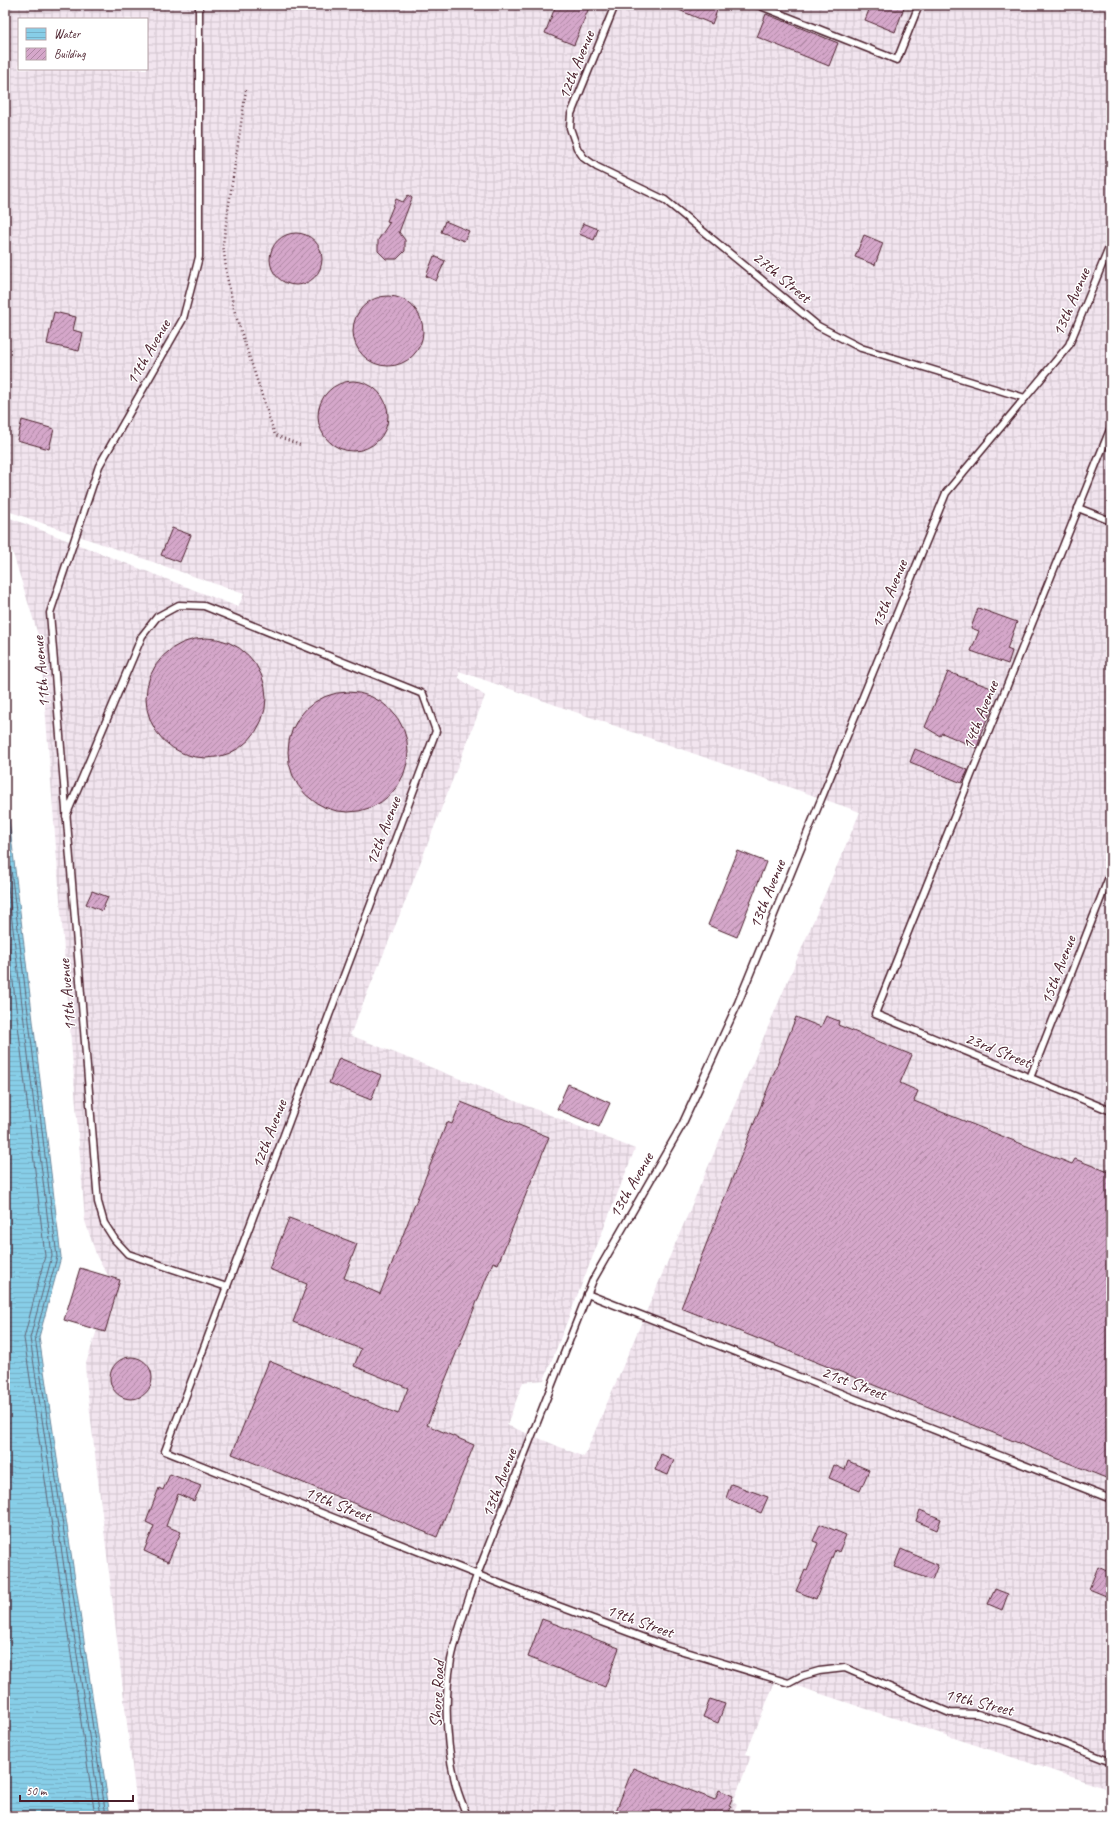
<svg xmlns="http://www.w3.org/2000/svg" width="1116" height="1821" font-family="Caveat,sans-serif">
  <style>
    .industrial { fill: url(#industrial-grid); fill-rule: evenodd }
    .water { fill: url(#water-rules); stroke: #6f889c }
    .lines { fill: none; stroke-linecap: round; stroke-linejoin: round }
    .shore { stroke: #626577; stroke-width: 1 }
    .building { fill: url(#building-hatch); stroke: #4a1f2b }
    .service-casing { stroke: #4a1f2b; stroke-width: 9 }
    .path { stroke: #4a1f2b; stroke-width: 2.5; stroke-dasharray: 1 3; stroke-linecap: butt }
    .service { stroke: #fff; stroke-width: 6 }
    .labels { text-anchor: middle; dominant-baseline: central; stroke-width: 3; stroke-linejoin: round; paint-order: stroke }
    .street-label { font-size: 17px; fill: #4a1f2b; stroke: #fff }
  </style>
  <defs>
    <pattern id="industrial-grid" width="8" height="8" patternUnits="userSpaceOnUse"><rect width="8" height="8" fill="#f2e5ef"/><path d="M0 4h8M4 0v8" fill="none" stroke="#d1c4cd"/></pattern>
    <pattern id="water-rules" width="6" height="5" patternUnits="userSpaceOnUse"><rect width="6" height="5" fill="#87cee8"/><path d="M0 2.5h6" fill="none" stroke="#76b0c7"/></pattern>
    <pattern id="building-hatch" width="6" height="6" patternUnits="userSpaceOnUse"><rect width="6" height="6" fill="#d5a7ca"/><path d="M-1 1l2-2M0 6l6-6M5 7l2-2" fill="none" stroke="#af87a4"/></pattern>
  </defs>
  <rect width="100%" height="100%" fill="#fff"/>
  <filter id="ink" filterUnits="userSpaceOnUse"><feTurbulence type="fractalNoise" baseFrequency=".025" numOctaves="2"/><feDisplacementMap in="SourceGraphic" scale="8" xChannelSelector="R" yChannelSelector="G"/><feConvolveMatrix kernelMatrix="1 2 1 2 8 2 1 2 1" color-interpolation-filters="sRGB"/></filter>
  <g filter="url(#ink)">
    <path class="industrial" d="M5 5H1111V1790L776 1679 746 1754 751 1756 733 1802 737 1805 732 1816H138L87 1387 85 1366 97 1330 64 1320 109 1277 97 1257 85 1221 40 641 5 528V516L238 607 244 594 5 510ZM19 19H147V69H19ZM459 671 860 812 584 1457 507 1425 523 1382 544 1380 635 1149 350 1035 405 902 485 696 459 678Z"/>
    <polygon class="water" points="5,785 61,1257 39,1337 110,1816 5,1816"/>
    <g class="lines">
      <g class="shore">
        <polyline points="5,819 57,1257 35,1337 106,1816"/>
        <polyline points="5,862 52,1256 30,1338 101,1816"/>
        <polyline points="5,913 45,1256 24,1338 95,1816"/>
      </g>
    </g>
    <g class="building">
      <polygon points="556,5 590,5 574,45 545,33"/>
      <polygon points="667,5 719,5 712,24"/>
      <polygon points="871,5 905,5 895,32 865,20"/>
      <polygon points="766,14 838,43 829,66 757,37"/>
      <polygon points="408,195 412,198 399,232 405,240 405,251 397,259 386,259 378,251 378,240 390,222 387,221 396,199 403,202"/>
      <polygon points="445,221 469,231 464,241 441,232"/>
      <polygon points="583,223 598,229 594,240 579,234"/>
      <circle cx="296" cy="259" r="26"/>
      <polygon points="864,235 883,243 875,265 855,257"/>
      <polygon points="434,256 445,261 436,281 426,276"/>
      <circle cx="388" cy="331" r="35"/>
      <polygon points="54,312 76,317 73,330 83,333 79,351 47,344"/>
      <circle cx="353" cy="416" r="35"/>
      <polygon points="22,420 54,429 49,449 17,440"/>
      <polygon points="172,528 191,535 180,562 161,555"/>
      <polygon points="978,608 1017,622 1007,649 1012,651 1008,664 971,651 979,631 971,628"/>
      <circle cx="206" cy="698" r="60"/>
      <polygon points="948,672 994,689 988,706 992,708 980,735 981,735 977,748 942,733 940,736 925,727"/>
      <circle cx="348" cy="752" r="60"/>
      <polygon points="915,749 968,770 962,783 910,762"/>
      <polygon points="738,851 766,862 737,937 708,925"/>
      <polygon points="92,891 108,897 102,911 86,904"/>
      <polygon points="826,1016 839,1021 838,1025 912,1055 900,1083 918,1091 914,1101 1072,1164 1075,1159 1111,1173 1111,1480 681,1308 796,1017 821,1027"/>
      <polygon points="339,1058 381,1075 371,1100 329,1083"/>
      <polygon points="568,1084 610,1103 599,1127 557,1109"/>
      <polygon points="461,1102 549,1137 498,1264 493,1262 427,1425 474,1445 437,1537 232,1454 269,1361 398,1414 408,1388 354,1366 361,1349 293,1322 307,1284 269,1269 289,1218 357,1244 344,1278 380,1294 447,1122 452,1124"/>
      <polygon points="80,1268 120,1280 105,1332 64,1320"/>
      <circle cx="131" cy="1378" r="21"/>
      <polygon points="661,1454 674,1460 668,1475 655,1470"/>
      <polygon points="848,1461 869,1470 860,1491 829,1478 834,1465 845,1470"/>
      <polygon points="170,1474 201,1486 194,1501 178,1494 166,1526 181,1532 168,1562 144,1551 154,1526 146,1522 159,1488 163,1490"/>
      <polygon points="731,1484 768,1497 761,1513 726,1498"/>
      <polygon points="920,1510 941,1519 937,1530 916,1521"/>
      <polygon points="820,1524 846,1535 839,1552 835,1550 816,1599 796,1591 805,1570 807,1571 818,1543 813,1541"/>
      <polygon points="901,1549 938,1565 932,1580 894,1567"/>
      <polygon points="1098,1567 1111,1573 1111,1598 1089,1589"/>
      <polygon points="995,1589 1008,1594 1002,1610 988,1604"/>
      <polygon points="542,1619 619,1648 605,1687 528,1657"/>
      <polygon points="710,1699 725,1704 718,1723 703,1717"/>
      <polygon points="633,1768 715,1800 719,1790 733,1796 729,1806 731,1807 728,1816 614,1816"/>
    </g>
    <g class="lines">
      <defs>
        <g id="service">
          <polyline points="199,5 199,257 183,319 99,466 50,613 98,1202 104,1223 115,1240 128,1254 227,1287"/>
          <polyline points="615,5 571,114 570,128 577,148 584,158 597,167 665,200 818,326 861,348 1025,398"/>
          <polyline points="758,5 897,60 919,5"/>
          <polyline points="1111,427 875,1014 1111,1111"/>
          <polyline points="1078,508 1111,521"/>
          <polyline points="66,816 142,636 157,617 179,605 204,606 423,694 436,731 165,1451 526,1594 663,1645 789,1683 802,1676 819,1671 845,1668 950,1713 977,1714 1016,1725 1111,1762"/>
          <polyline points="1030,1078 1111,872"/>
          <polyline points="587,1294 1111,1499"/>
          <path d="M467 1816C463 1805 457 1793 455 1781 446 1742 444 1700 451 1660 457 1631 468 1602 477 1575L593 1280 682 1125 738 1003 946 493 1069 345 1111 243"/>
        </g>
      </defs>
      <use href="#service" class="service-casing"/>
      <polyline class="path" points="246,90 223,244 227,277 235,313 275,435 300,445"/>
      <use href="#service" class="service"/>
    </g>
  </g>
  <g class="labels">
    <g class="street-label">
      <text transform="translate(576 65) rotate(-68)">12th Avenue</text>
      <text transform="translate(782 277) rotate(40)">27th Street</text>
      <text transform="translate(1071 302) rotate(-67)">13th Avenue</text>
      <text transform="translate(148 352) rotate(-60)">11th Avenue</text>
      <text transform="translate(889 594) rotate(-68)">13th Avenue</text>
      <text transform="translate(41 672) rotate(-95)">11th Avenue</text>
      <text transform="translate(980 715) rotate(-68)">14th Avenue</text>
      <text transform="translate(383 831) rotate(-69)">12th Avenue</text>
      <text transform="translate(767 894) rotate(-68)">13th Avenue</text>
      <text transform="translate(1058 970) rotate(-69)">15th Avenue</text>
      <text transform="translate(67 995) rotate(-95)">11th Avenue</text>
      <text transform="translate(998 1050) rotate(22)">23rd Street</text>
      <text transform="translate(269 1134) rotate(-69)">12th Avenue</text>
      <text transform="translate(631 1185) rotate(-60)">13th Avenue</text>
      <text transform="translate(854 1383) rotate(21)">21st Street</text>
      <text transform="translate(499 1483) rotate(-69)">13th Avenue</text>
      <text transform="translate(338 1504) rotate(22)">19th Street</text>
      <text transform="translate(640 1621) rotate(20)">19th Street</text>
      <text transform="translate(437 1694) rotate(-87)">Shore Road</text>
      <text transform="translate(979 1702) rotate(14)">19th Street</text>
    </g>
  </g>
  <rect width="1116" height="1821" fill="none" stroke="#fff" stroke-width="20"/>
  <rect x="10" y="10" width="1096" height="1801" fill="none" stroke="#4a1f2b" stroke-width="1.5" filter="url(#ink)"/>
  <rect x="18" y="18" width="130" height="52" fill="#ffffff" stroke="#b7a5aa"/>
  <rect x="26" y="28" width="20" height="12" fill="url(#water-rules)" stroke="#b7a5aa"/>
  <text x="54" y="38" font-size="12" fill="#4a1f2b">Water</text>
  <rect x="26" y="48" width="20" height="12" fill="url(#building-hatch)" stroke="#b7a5aa"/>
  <text x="54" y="58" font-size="12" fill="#4a1f2b">Building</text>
  <path d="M20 1795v6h113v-6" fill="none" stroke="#4a1f2b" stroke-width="2"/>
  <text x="26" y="1795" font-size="12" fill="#4a1f2b" stroke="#ffffff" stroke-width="3" paint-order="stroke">50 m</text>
</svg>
